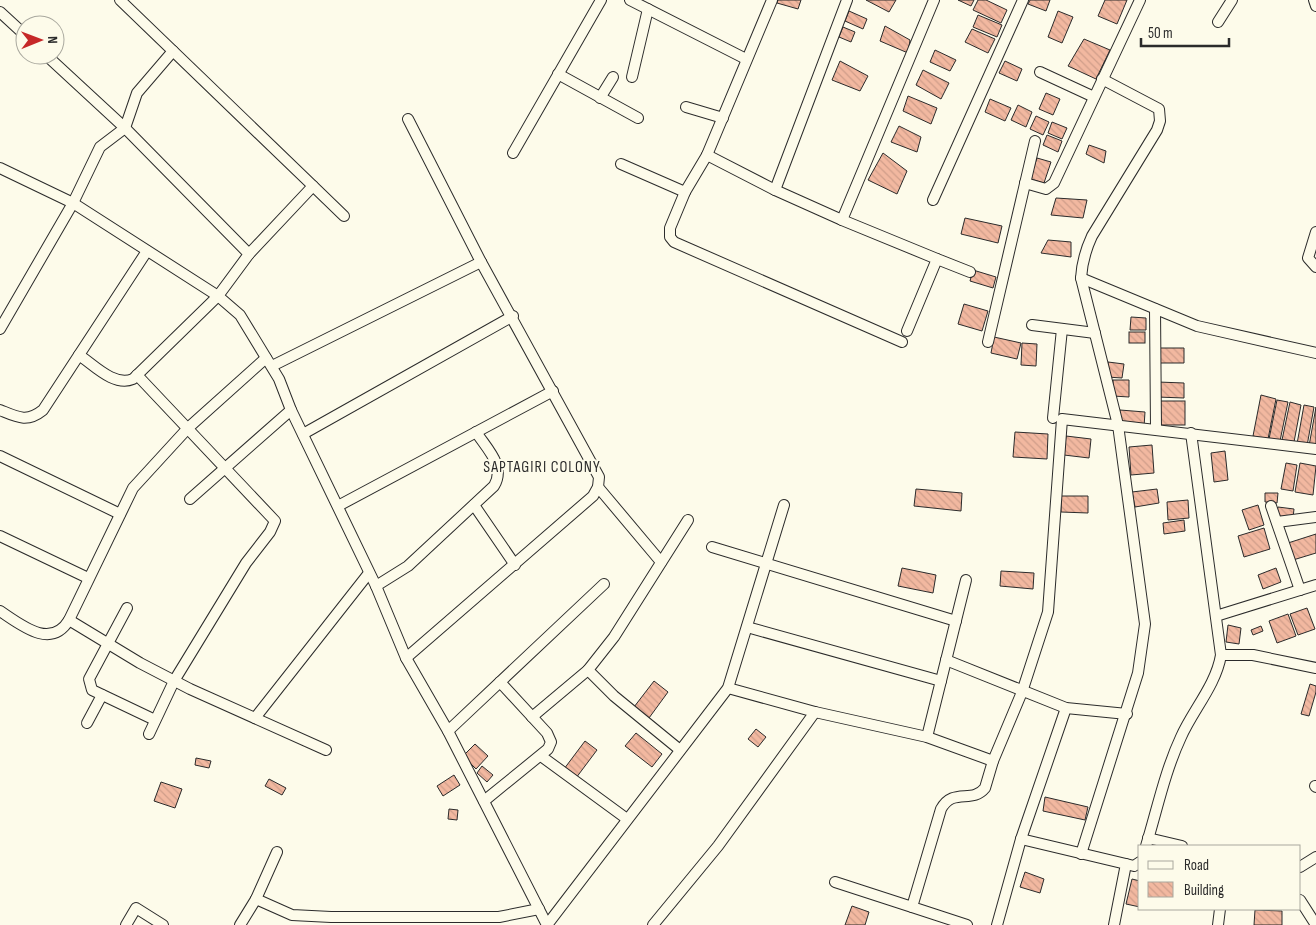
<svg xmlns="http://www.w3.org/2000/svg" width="1316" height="925" font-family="'Sofia Sans Condensed',sans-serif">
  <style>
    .building { fill: url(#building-back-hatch); stroke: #2b2b2b }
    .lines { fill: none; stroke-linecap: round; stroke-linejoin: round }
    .minor-casing { stroke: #2b2b2b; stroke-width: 12 }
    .minor { stroke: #fdfbea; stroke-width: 10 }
    .labels { text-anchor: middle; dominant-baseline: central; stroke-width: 4; stroke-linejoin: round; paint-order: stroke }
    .neighbourhood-label { font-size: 16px; letter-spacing: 1px; fill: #2b2b2b; stroke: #fdfbea }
  </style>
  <defs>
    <pattern id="building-back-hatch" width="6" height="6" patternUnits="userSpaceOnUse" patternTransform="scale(1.25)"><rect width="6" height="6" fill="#f2b8a0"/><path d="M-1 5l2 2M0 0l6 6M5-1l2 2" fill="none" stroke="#d09e8a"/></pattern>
  </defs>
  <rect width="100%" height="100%" fill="#fdfbea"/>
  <g class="building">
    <polygon points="778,0 801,0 798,9 777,3"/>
    <polygon points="866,0 896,0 889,12"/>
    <polygon points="958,0 974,0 971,6"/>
    <polygon points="978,0 986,0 1007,10 1001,23 973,10"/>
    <polygon points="1030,0 1050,0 1046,11 1028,4"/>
    <polygon points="1105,0 1127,0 1117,24 1098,16"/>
    <polygon points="849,11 867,19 863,29 845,21"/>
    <polygon points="1058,11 1073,17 1062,43 1048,37"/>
    <polygon points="978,15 1002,25 997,37 973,27"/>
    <polygon points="885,26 910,40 908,53 880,41"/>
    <polygon points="843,27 855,32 851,42 839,37"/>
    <polygon points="972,29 995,39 988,53 965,42"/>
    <polygon points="1084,39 1110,50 1096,79 1068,66"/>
    <polygon points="935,50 956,60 950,71 930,62"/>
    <polygon points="840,61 868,76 860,91 832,80"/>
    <polygon points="1005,61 1022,69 1017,81 999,73"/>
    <polygon points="923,70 949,83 941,99 916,85"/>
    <polygon points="1046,93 1060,99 1053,115 1039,109"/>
    <polygon points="908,96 937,108 931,124 903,111"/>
    <polygon points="990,99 1011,108 1005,121 985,112"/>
    <polygon points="1018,105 1032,112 1026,127 1011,120"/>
    <polygon points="1036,116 1049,122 1043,135 1030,129"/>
    <polygon points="1052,122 1067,128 1062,139 1048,133"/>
    <polygon points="899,126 921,137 917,152 891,142"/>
    <polygon points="1047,135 1062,141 1058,152 1043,145"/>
    <polygon points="1089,145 1106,151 1104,163 1086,154"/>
    <polygon points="883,153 907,171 897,194 868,180"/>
    <polygon points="1037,158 1051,162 1044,183 1030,179"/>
    <polygon points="1056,198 1087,200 1083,218 1051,215"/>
    <polygon points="965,218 1002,226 998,243 961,234"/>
    <polygon points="1048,240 1071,242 1071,257 1041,253"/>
    <polygon points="973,270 996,277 993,288 970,281"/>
    <polygon points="964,304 988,311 982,331 958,324"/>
    <polygon points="1131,317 1146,318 1146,330 1130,330"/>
    <rect x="1129" y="332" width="16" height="11"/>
    <polygon points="994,337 1021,343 1017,359 991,353"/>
    <polygon points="1022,343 1037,344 1036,366 1021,365"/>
    <polygon points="1157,348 1184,348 1184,363 1156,363"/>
    <polygon points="1108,362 1124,364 1122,378 1107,377"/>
    <polygon points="1113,380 1129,380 1129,397 1113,396"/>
    <polygon points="1158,382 1184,383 1184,398 1157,397"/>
    <polygon points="1261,395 1276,399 1268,439 1253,436"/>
    <polygon points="1277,400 1288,402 1280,441 1269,439"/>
    <rect x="1157" y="401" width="28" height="24"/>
    <polygon points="1290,402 1301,405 1294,442 1282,440"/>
    <polygon points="1304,405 1314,407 1307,446 1297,444"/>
    <polygon points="1316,407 1316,447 1309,446"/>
    <polygon points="1120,410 1145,412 1144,427 1118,425"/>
    <polygon points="1015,432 1048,434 1047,459 1013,457"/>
    <polygon points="1066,436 1091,439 1089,458 1064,455"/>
    <polygon points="1152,445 1154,473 1131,475 1129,447"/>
    <polygon points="1225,451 1228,480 1214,482 1211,453"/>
    <polygon points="1286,463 1297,465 1293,491 1281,489"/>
    <polygon points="1300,463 1316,466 1313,495 1295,492"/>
    <polygon points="916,489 962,493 961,511 914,506"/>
    <polygon points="1157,489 1159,503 1135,507 1132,492"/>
    <polygon points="1265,493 1278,493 1277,503 1265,502"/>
    <polygon points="1061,496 1088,496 1088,513 1061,512"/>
    <polygon points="1188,500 1189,518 1168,520 1167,502"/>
    <polygon points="1258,505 1264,525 1249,530 1242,510"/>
    <polygon points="1278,507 1294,509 1293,518 1276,516"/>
    <polygon points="1184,520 1185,531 1164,534 1163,523"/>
    <polygon points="1264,528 1270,549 1244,557 1238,536"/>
    <polygon points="1316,534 1316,553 1293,560 1288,543"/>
    <polygon points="902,568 936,575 933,593 898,586"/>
    <polygon points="1276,568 1281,582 1263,589 1258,575"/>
    <polygon points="1001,571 1034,573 1033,589 1000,586"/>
    <polygon points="1307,608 1315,629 1298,635 1290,614"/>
    <polygon points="1288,614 1296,636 1277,643 1269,621"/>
    <polygon points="1228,625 1241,628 1239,644 1226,642"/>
    <polygon points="1261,626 1263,631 1253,635 1251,630"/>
    <polygon points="654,681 668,692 649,718 634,707"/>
    <polygon points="1310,684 1316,686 1316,692 1309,716 1301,714"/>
    <polygon points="756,729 766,737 758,747 748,739"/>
    <polygon points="636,733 662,754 652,767 625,746"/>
    <polygon points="585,741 597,750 576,778 564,769"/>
    <polygon points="475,744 488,756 476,769 463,756"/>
    <polygon points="196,758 211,761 209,768 195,765"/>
    <polygon points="482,766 493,775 487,782 477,773"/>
    <polygon points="454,775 460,785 443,796 437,786"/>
    <polygon points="269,779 286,788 282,795 265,786"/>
    <polygon points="161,782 182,789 175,808 154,801"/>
    <polygon points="1045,797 1088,807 1085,820 1043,811"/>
    <polygon points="449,809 458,810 457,820 448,819"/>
    <polygon points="1025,872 1044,879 1040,893 1020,887"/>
    <polygon points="1132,879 1140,881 1140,907 1126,904"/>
    <polygon points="852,906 869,912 865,925 845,925"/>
    <polygon points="1255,910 1282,911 1282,925 1254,925"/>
  </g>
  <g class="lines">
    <defs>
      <g id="minor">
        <polyline points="120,0 313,186 249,254"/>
        <polyline points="630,0 746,59"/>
        <polyline points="772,0 707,155 685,192 670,228 670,237 674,242 902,342"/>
        <polyline points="1314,0 1316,6"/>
        <polyline points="0,12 25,35"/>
        <polyline points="1218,22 1232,0"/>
        <path d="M46 55 125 128 249 254 218 296 133 379C114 387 94 365 79 355"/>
        <polyline points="1040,72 1094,97"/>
        <polyline points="558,74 638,118"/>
        <polyline points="632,77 648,9"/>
        <polyline points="600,98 613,77"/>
        <polyline points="686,107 723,118"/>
        <polyline points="513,153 601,0"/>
        <polyline points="707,155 775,190 842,220"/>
        <polyline points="621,164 685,192"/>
        <polyline points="0,168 73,203 218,296 240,315 279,379 291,410 376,586 406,658 448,731 547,925 728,688 784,505"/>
        <polyline points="1025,183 1046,189 1054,183 1140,0"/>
        <polyline points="313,186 344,216"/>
        <polyline points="775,190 847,0"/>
        <polyline points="933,200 1023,0"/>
        <polyline points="1316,232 1308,258 1316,267"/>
        <polyline points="937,259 970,272"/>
        <polyline points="1081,278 1197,326 1316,353"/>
        <polyline points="1155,309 1156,429"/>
        <polyline points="1032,325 1095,333"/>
        <polyline points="0,329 73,203 100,147 125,128 137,93 173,51"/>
        <polyline points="907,331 937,259 842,220 934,0"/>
        <polyline points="988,342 1035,141"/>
        <polyline points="272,366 481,262"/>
        <polyline points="137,375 275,521 270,532 246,563 174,681 149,734"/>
        <path d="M0 410C17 417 27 423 43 410L147 251"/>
        <polyline points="1053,418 1062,329"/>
        <polyline points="303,434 513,316"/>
        <polyline points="0,456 120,514"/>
        <polyline points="598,487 661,562"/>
        <polyline points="190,499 291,410"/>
        <polyline points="474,505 515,565"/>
        <polyline points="338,506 553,391"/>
        <polyline points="1271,506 1300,590"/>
        <polyline points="1277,522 1316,517"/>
        <polyline points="0,536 88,578"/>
        <polyline points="712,547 956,621"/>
        <path d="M376 586 408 566 494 486C506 466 487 449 476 432"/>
        <polyline points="127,608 89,679 92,690 155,720"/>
        <path d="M0 611C21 625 51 650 69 620L140 663 190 689 326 750"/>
        <polyline points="1216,616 1316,585"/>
        <polyline points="69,620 133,488 188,428 266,358"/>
        <polyline points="747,627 941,681"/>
        <polyline points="1221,655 1253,655 1316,668"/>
        <polyline points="406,658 593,496 598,487 599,477 481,262 408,119"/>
        <polyline points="946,660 1066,708 1127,714"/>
        <polyline points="728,688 815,712 927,737 993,761"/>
        <polyline points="532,717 588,670"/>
        <polyline points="255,718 369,573"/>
        <polyline points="87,723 102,695"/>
        <polyline points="448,731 604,584"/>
        <polyline points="927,737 966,580"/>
        <polyline points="680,750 614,696 588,670 614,637 688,520"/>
        <polyline points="541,756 627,819"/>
        <polyline points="1315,786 1316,787"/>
        <polyline points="484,801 548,749 551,742 547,733 500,682"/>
        <polyline points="1148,838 1182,846"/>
        <polyline points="1021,839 1126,864 1114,925"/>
        <path d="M1146 846C1157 810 1165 771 1181 737 1193 710 1216 685 1221 655L1191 433"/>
        <path d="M1081 854 1138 673 1145 624 1118 425 1081 278C1082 262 1085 251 1092 236L1157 130 1160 121 1159 109 1102 79"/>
        <polyline points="1126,864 1134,866 1140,862"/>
        <polyline points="1300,867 1316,857"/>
        <polyline points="835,882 912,907"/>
        <polyline points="256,899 292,915 331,917 499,917 539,909"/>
        <polyline points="1300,900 1316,925"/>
        <polyline points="126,925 136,908 163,925"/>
        <polyline points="240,925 256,899 277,852"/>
        <polyline points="653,925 718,846 815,712"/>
        <path d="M967 925 912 907 941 809C953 787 972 804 985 788L993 761 1022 692 1048 612 1062 419 1316 449"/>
        <polyline points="997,925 1021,839 1066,708"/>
        <polyline points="1218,925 1220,909"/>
      </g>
    </defs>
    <use href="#minor" class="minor-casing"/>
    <use href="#minor" class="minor"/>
  </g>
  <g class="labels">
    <g class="neighbourhood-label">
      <text x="542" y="467">SAPTAGIRI COLONY</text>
    </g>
  </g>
  <rect x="1138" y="845" width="162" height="65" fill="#fdfbea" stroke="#a9a89e"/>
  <rect x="1148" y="861" width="25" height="8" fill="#fdfbea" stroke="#a9a89e"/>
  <text x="1184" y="870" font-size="15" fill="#2b2b2b">Road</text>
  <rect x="1148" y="882" width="25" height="15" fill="url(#building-back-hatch)" stroke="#a9a89e"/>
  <text x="1184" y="895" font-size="15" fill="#2b2b2b">Building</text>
  <g transform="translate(40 40) rotate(89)"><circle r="24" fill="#fdfbea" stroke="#a9a89e"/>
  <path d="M0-4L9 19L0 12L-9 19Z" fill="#c62828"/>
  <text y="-8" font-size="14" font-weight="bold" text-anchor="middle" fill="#2b2b2b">N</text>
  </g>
  <path d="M1141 38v8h88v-8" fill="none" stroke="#2b2b2b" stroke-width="2.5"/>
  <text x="1148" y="38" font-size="15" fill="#2b2b2b" stroke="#fdfbea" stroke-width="4" paint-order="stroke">50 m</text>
</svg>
